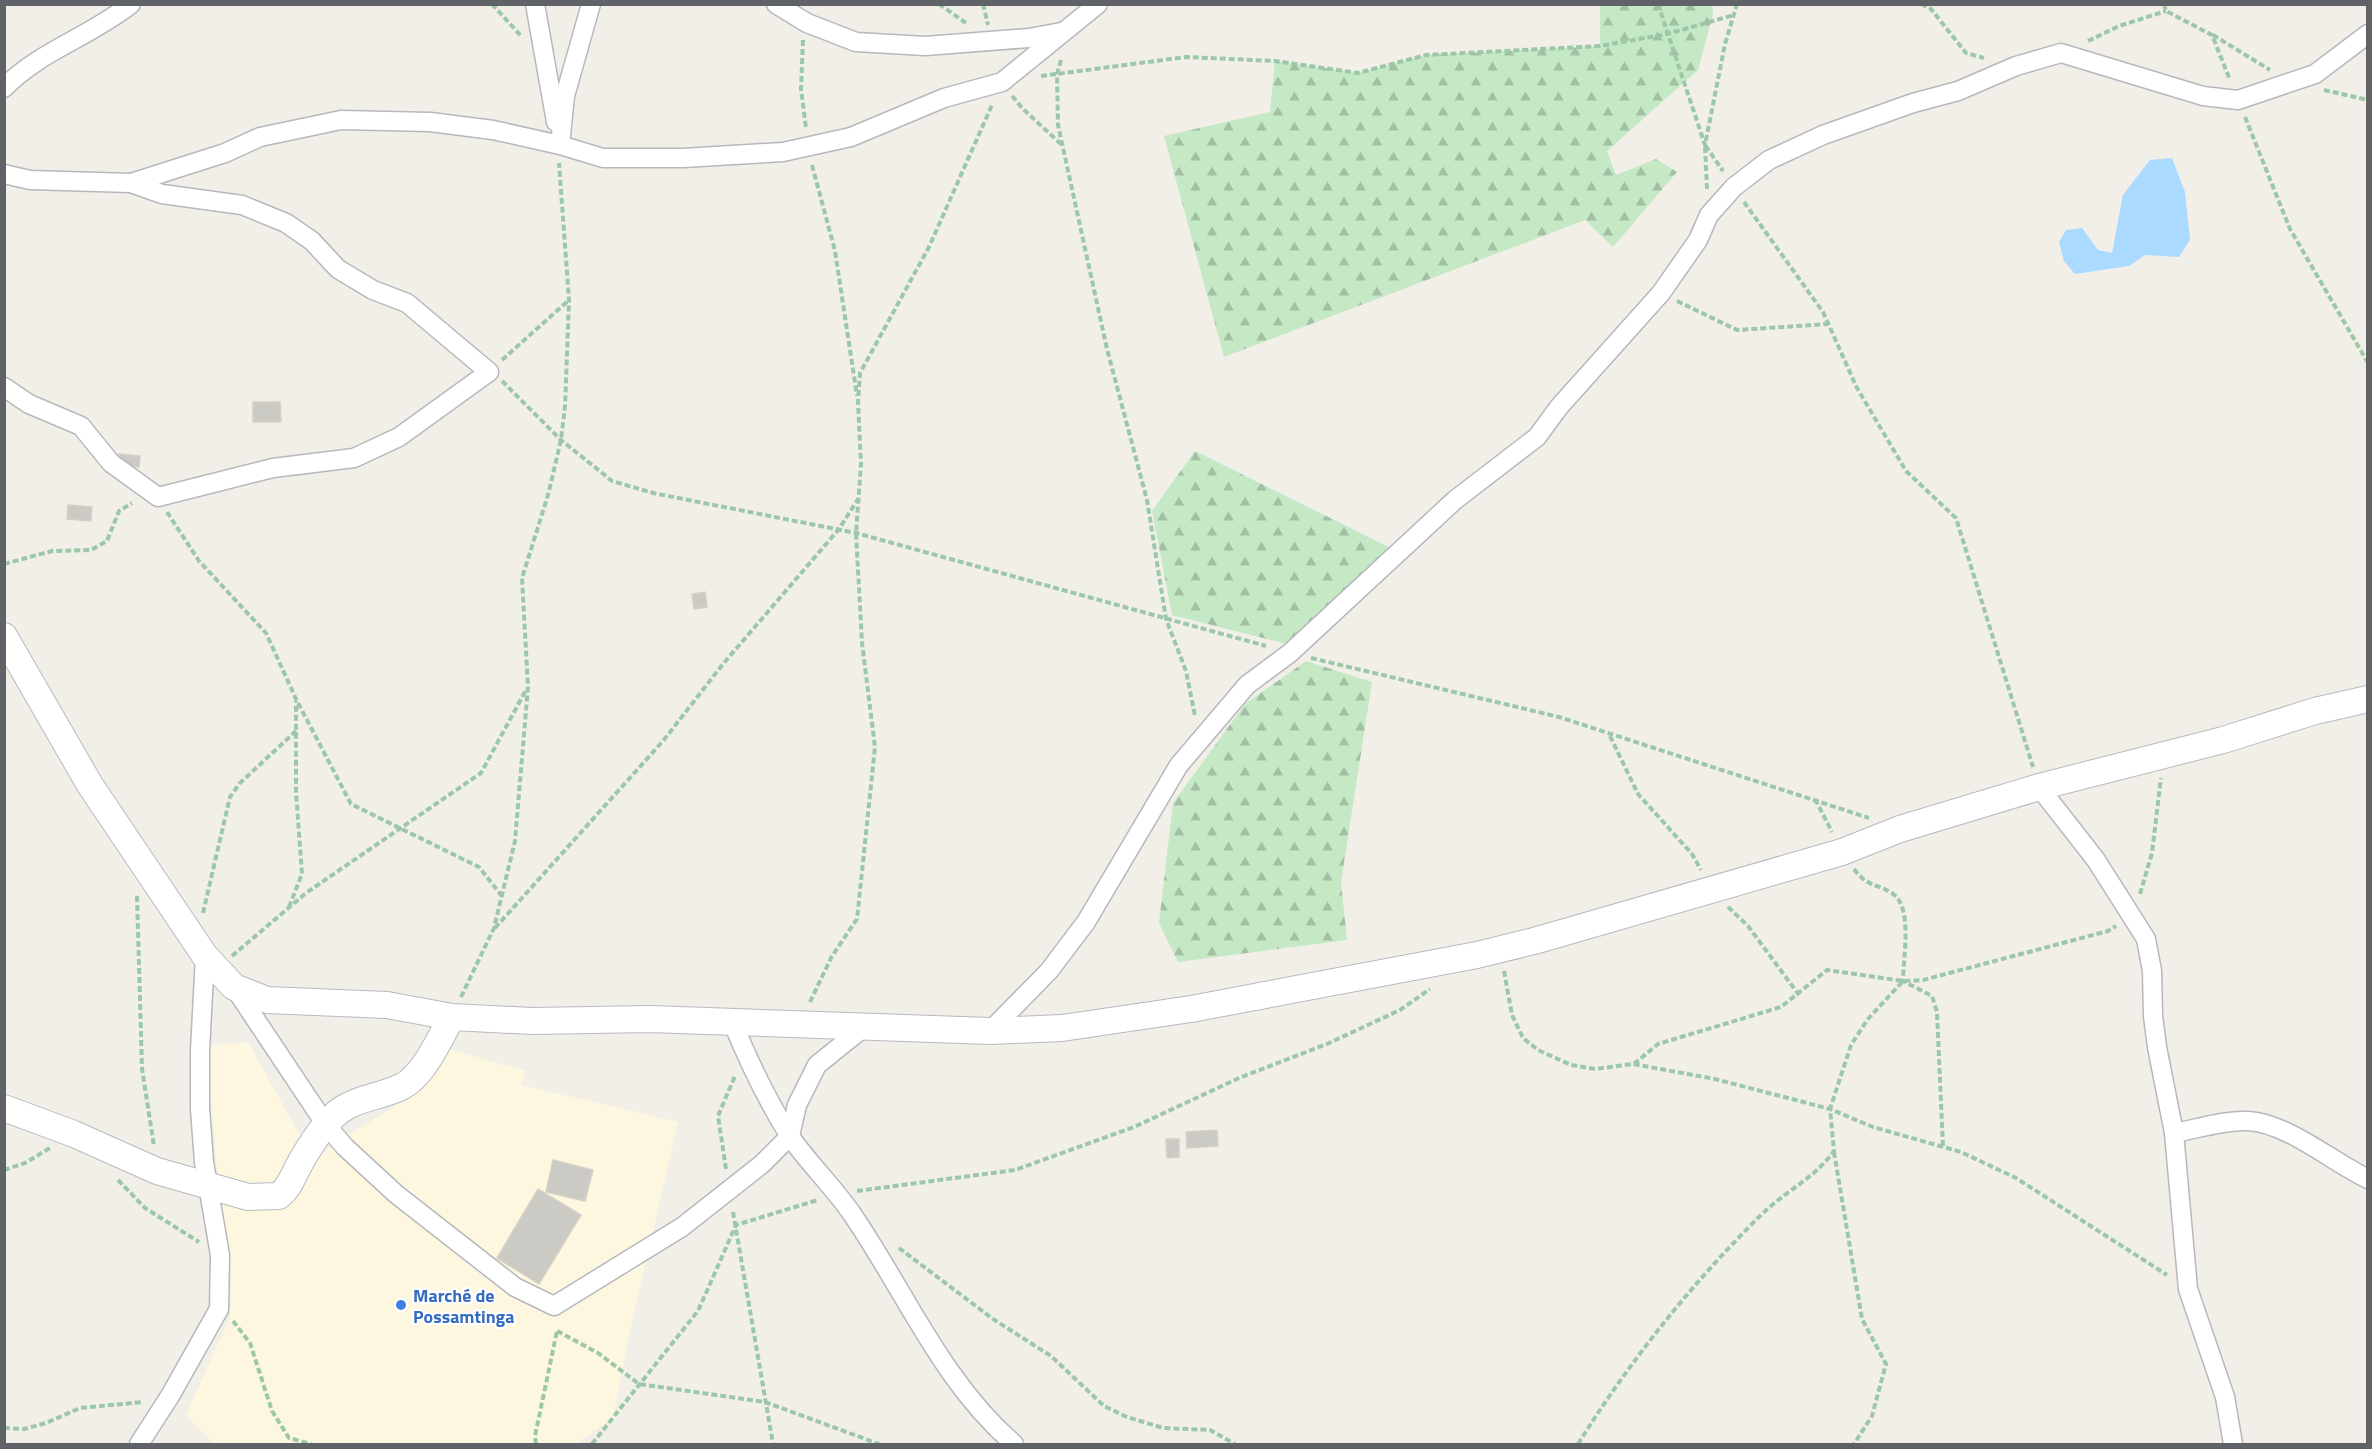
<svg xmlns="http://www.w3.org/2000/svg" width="2372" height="1449" font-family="'Titillium Web',sans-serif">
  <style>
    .commercial { fill: #fef7e0 }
    .forest { fill: url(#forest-firs) }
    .water { fill: #aadaff }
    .building { fill: #cccac5; stroke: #d6d1c6; stroke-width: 1.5 }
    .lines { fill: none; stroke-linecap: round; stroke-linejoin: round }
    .street-casing { stroke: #b5b8bc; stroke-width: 21 }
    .secondary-casing { stroke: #b6babf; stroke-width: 28 }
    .path { stroke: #9cc7a9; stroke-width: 4; stroke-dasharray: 6 3; stroke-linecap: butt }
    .street { stroke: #fff; stroke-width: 18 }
    .secondary { stroke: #fff; stroke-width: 26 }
    .shop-dot { fill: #3f7fe0; stroke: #fff; stroke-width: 2 }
    .labels { text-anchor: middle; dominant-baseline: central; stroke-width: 4.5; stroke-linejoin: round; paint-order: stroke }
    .shop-label { font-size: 18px; font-weight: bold; fill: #366cbe; stroke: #fff; text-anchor: start }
  </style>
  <defs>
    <pattern id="forest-firs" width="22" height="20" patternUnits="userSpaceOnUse" patternTransform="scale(1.5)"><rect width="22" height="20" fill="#c5e8c5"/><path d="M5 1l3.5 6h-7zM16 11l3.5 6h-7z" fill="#a3c0a4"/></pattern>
  </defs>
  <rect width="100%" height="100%" fill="#f1efe8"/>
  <polygon class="commercial" points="248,1042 315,1163 329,1147 392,1108 413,1087 437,1046 526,1071 521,1085 678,1122 631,1326 613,1418 576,1444 214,1444 186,1415 230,1318 231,1277 216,1163 207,1046"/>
  <g class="forest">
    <polygon points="1600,5 1712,5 1713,14 1698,70 1607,151 1616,175 1656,159 1677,172 1613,247 1585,220 1224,357 1164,136 1270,112 1275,61 1358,73 1426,55 1600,46"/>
    <polygon points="1195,451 1407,556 1347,610 1295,646 1172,615 1152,511"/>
    <polygon points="1306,661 1372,682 1341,882 1347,940 1178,962 1159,923 1173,803 1245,704"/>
  </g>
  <polygon class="water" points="2172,158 2185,192 2190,240 2179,257 2145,255 2129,266 2075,274 2064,261 2059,242 2066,230 2082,228 2098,250 2112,253 2123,195 2150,160"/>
  <g class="building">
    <polygon points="253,402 280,402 281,422 253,422"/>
    <polygon points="119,454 140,456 139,467 118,466"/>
    <polygon points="68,505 92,507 91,521 67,519"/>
    <polygon points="705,592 707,607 694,609 692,594"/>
    <polygon points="1217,1130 1218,1146 1187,1148 1186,1132"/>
    <polygon points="1166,1139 1179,1139 1179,1157 1167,1158"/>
    <polygon points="553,1160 593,1170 585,1201 546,1192"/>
    <polygon points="538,1189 581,1215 539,1284 497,1258"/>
  </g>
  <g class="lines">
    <defs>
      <g id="street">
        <polyline points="535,4 556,122"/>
        <polyline points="776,4 807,23 856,42 925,46 1029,38 1061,32"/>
        <path d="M4 88C38 52 91 36 131 4"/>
        <polyline points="560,145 565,96 591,4"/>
        <polyline points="4,174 30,180 131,183 162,194 242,205 286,223 312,241 338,269 373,290 407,303 489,372 399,437 354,458 273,468 158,497 111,463 81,426 29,404 4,387"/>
        <polyline points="131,183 225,153 260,137 341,120 430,122 493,130 560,145 603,158 683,158 783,152 851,137 944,98 1002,82 1098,4"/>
        <polyline points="2039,787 2096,860 2146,939 2152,971 2153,1016 2157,1047 2174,1133 2188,1289 2225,1397 2233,1444"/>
        <polyline points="234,987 326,1125 345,1147 396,1194 515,1287 554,1306 682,1227 762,1164 790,1136 797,1105 817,1065 863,1028"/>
        <path d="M732 1021C748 1060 767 1100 789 1135 808 1163 833 1186 852 1214 905 1291 942 1382 1014 1444"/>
        <polyline points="990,1031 1049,971 1086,922 1179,765 1247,685 1290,653 1455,500 1537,437 1559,407 1661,293 1698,240 1709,215 1734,187 1769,160 1823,135 1913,103 1958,91 2016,66 2061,53 2203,96 2238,100 2315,74 2368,34"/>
        <path d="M2174 1133C2197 1129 2224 1120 2248 1121 2287 1123 2331 1161 2368 1179"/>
        <polyline points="139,1444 170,1396 219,1309 220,1255 204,1162 200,1109 200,1051 205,956"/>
      </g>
      <g id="secondary">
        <polyline points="4,636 90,785 205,956 234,987 267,1000 387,1005 452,1017 532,1021 650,1019 990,1031 1062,1028 1191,1009 1477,955 1534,941 1842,852 1900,829 2039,787 2223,740 2315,711 2368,699"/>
        <path d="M4 1108 74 1134 157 1171 248 1197 279 1196C290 1187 293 1176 299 1165 309 1147 321 1127 337 1113 355 1098 380 1097 401 1087 424 1076 439 1039 452 1017"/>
      </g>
    </defs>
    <use href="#street" class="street-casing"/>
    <use href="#secondary" class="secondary-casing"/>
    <g class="path">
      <polyline points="492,4 522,37"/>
      <polyline points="939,4 966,23"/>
      <polyline points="983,4 988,25"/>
      <polyline points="1658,4 1705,145 1725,44 1737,4"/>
      <polyline points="1921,4 1931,9 1966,53 1984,58"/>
      <polyline points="2164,4 2166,11 2212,35 2230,80"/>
      <polyline points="2213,35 2270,70"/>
      <polyline points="803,40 801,89 806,128"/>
      <polyline points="2088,41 2119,26 2166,11"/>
      <polyline points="1061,60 1057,74 1058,125 1107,349 1147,500 1166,619 1186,671 1195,716"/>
      <polyline points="1041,76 1186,57 1275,61 1358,73 1426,55 1600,46 1667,34 1734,15"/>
      <polyline points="2324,90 2368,100"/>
      <polyline points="1012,96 1023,109 1062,145"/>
      <polyline points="2245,117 2290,229 2368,363"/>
      <polyline points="812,165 835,251 857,396"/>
      <polyline points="1707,189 1705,145 1723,171"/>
      <polyline points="1744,202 1823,312 1857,388 1906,471 1956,518 2033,767"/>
      <polyline points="1677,301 1737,330 1828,324"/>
      <polyline points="502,360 569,300"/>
      <polyline points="502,381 561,440 612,481 653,493 856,533 1266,646"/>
      <polyline points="167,512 199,561 266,633 296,699 351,804 479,867 501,895"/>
      <polyline points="4,564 52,551 91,550 107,541 119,511 132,503"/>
      <polyline points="1311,658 1559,717 1869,818"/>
      <polyline points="1610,736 1638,794 1692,854 1701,870"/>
      <polyline points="1815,799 1832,832"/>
      <path d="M1854 869C1868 888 1877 883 1893 894 1913 907 1903 960 1903 981L1932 996 1937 1012 1943 1148"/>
      <polyline points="2140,894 2152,853 2161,778"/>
      <polyline points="137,896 142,1069 154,1146"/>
      <polyline points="289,907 302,874 296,792 296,701"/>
      <polyline points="1728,907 1748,926 1799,995"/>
      <polyline points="203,913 230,797 240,783 296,731"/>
      <polyline points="495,928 663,741 723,664 839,529 858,499"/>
      <polyline points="232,956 306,893 481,773 526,690"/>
      <polyline points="1504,971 1512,1015 1523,1038 1538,1050 1571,1065 1595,1069 1633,1064 1715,1079 1830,1109 1873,1127 1961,1152 2016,1178 2167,1275"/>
      <polyline points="461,997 494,928 515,841 528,687 522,578 548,495 561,440 565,407 569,300 559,163"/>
      <polyline points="810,1002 832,956 857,919 875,747 862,643 856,533 861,464 858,402 860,373 929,247 992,105"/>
      <polyline points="1634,1064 1658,1044 1781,1007 1827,970 1903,981 1923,980 2108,931 2116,926"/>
      <polyline points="1834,1152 1862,1319 1886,1364 1872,1416 1854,1444"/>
      <polyline points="726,1169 718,1116 735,1076"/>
      <polyline points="4,1170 25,1163 50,1148"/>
      <polyline points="118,1180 145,1208 199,1242"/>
      <polyline points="857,1191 1015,1170 1134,1127 1239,1078 1327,1044 1400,1010 1430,989"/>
      <polyline points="733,1212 773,1444"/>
      <polyline points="899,1248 993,1319 1051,1356 1104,1406 1127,1417 1163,1428 1210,1430 1235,1444"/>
      <polyline points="233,1321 250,1343 272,1411 289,1438 311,1444"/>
      <polyline points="557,1331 598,1353 639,1384 765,1402 879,1444"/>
      <polyline points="4,1428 24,1429 46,1423 80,1408 143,1402"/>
      <polyline points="536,1444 535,1436 557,1331"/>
      <polyline points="592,1444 698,1311 736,1225 818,1200"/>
      <path d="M1578 1444C1629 1362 1692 1283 1761 1215 1784 1192 1815 1178 1834 1151L1830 1109 1851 1045 1868 1019 1903 981"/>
    </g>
    <use href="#street" class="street"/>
    <use href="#secondary" class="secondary"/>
  </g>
  <circle class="shop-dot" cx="401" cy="1305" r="6"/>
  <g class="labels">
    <g class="shop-label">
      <text x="413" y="1295">Marché de<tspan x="413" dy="21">Possamtinga</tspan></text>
    </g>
  </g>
  <rect width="2372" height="1449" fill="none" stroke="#5f6368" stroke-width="12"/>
</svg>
